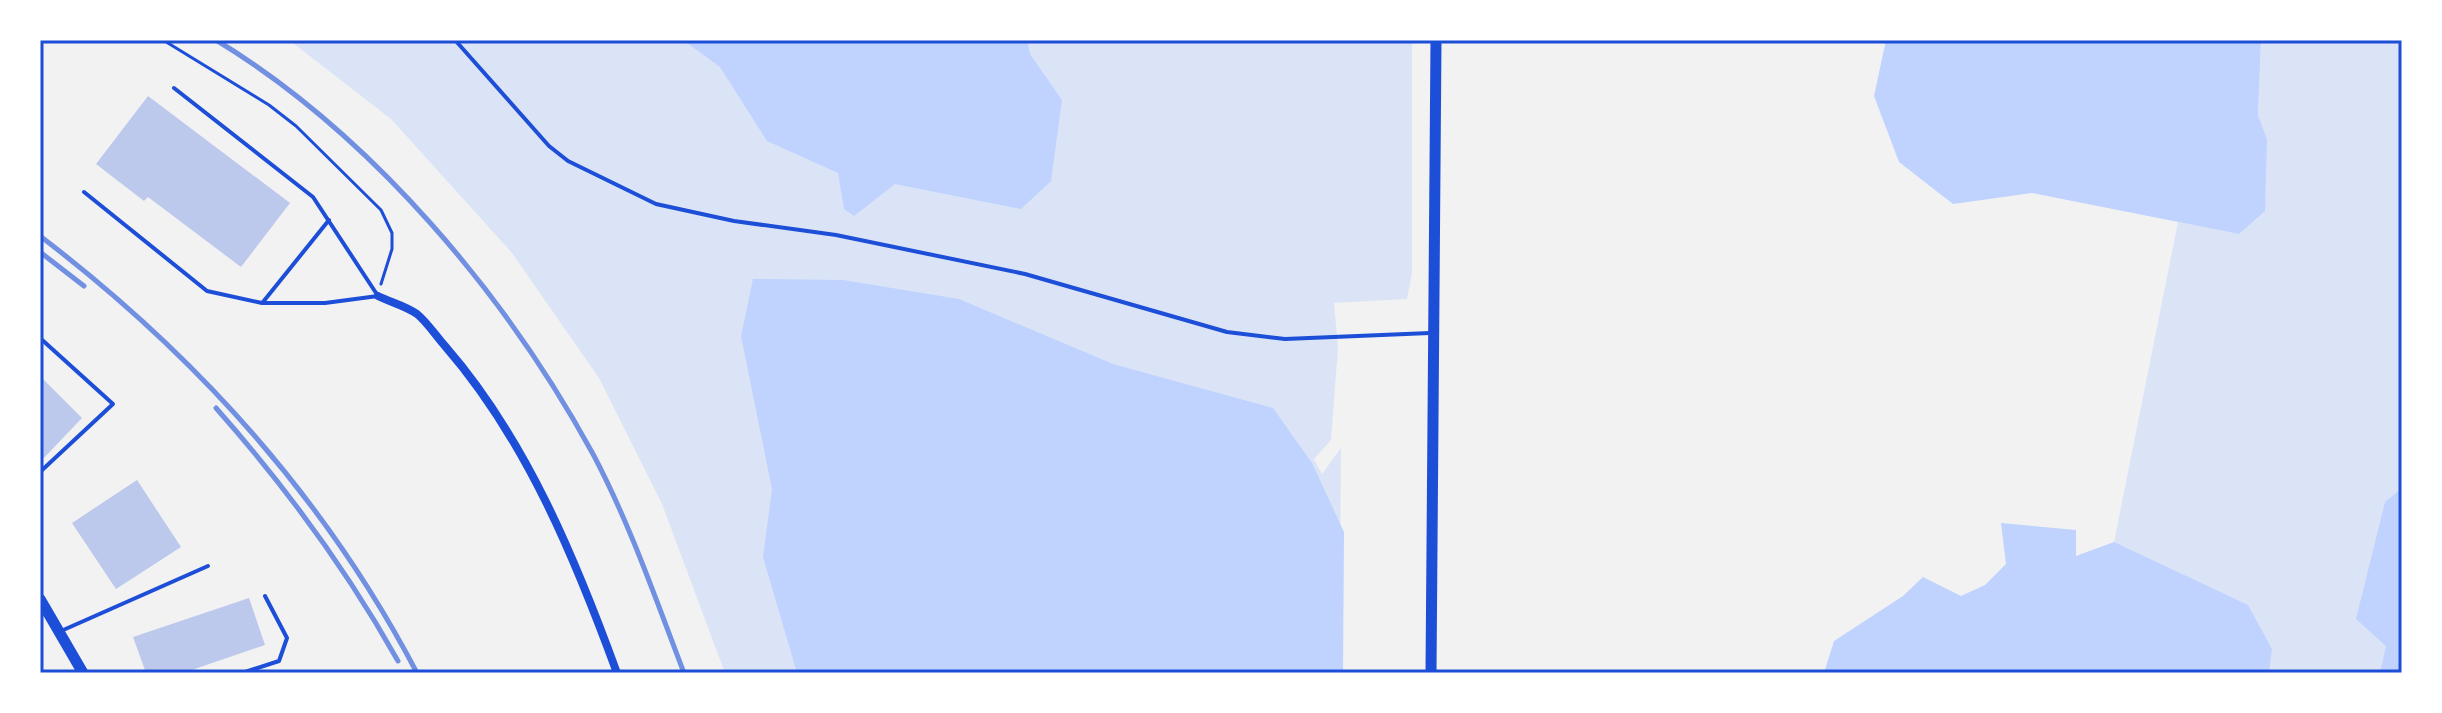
<svg xmlns="http://www.w3.org/2000/svg" width="2442" height="713" font-family="Inter,sans-serif">
  <style>
    .green { fill: #dbe4f7 }
    .water { fill: #bfd3fe }
    .building { fill: #bdc9ec }
    .lines { fill: none; stroke-linecap: round; stroke-linejoin: round }
    .path { stroke: #1d4ed8; stroke-width: 3 }
    .service { stroke: #1d4ed8; stroke-width: 4 }
    .minor { stroke: #1d4ed8; stroke-width: 8 }
    .secondary { stroke: #1d4ed8; stroke-width: 11 }
    .rail { stroke: #7290e2; stroke-width: 5 }
    .neatline { fill: none; stroke: #1d4ed8; stroke-width: 3 }
  </style>
  <rect width="100%" height="100%" fill="#f2f2f2"/>
  <g class="green">
    <polygon points="289,40 1412,40 1412,273 1407,299 1334,303 1338,348 1331,440 1314,459 1322,474 1341,448 1339,673 725,673 662,504 599,378 512,253 391,119"/>
    <polygon points="2261,40 2402,40 2402,673 2269,673 2272,648 2114,542 2178,222 2239,234 2267,139 2258,115"/>
  </g>
  <g class="water">
    <polygon points="683,40 1027,40 1030,54 1062,100 1051,181 1021,209 895,184 854,216 844,209 838,173 767,141 720,67"/>
    <polygon points="1886,40 2261,40 2258,115 2267,139 2265,211 2239,234 2032,193 1953,204 1899,162 1874,96"/>
    <polygon points="753,279 843,280 959,299 1113,364 1273,408 1312,463 1344,532 1343,673 797,673 763,557 772,489 741,336"/>
    <polygon points="2402,488 2402,673 2380,673 2386,646 2356,619 2385,502"/>
    <polygon points="2001,523 2076,530 2076,556 2114,542 2248,605 2272,649 2269,673 1824,673 1834,641 1903,596 1923,577 1961,596 1985,585 2006,564"/>
  </g>
  <g class="building">
    <polygon points="148,96 290,203 241,267 148,197 144,201 96,164"/>
    <polygon points="40,376 82,418 40,462"/>
    <polygon points="137,480 181,547 116,589 72,523"/>
    <polygon points="249,598 265,645 183,673 146,673 133,637"/>
  </g>
  <g class="lines">
    <polyline class="path" points="163,40 269,105 296,126 381,210 392,233 392,249 381,284"/>
    <g class="service">
      <polyline points="455,40 549,146 568,161 656,204 734,221 836,235 1025,274 1227,332 1285,339 1430,333"/>
      <polyline points="84,192 207,291 262,303 325,303 378,296 313,197 174,88"/>
      <polyline points="263,302 329,220"/>
      <polyline points="40,338 113,404 40,472"/>
      <polyline points="61,631 208,566"/>
      <polyline points="242,673 279,661 287,638 265,596"/>
    </g>
    <path class="minor" d="M378 296C390 302 406 306 417 314 427 322 436 336 445 346 526 439 575 558 617 673"/>
    <g class="secondary">
      <polyline points="40,599 83,673"/>
      <polyline points="1431,673 1436,40"/>
    </g>
    <g class="rail">
      <path d="M216 40C371 134 507 296 593 454 630 524 656 600 684 673"/>
      <path d="M40 236C196 355 326 499 417 673"/>
      <polyline points="40,252 84,286"/>
      <path d="M216 408C285 486 347 570 398 661"/>
    </g>
  </g>
  <rect width="2442" height="713" fill="none" stroke="#ffffff" stroke-width="84"/>
  <rect x="42" y="42" width="2358" height="629" class="neatline"/>
</svg>
